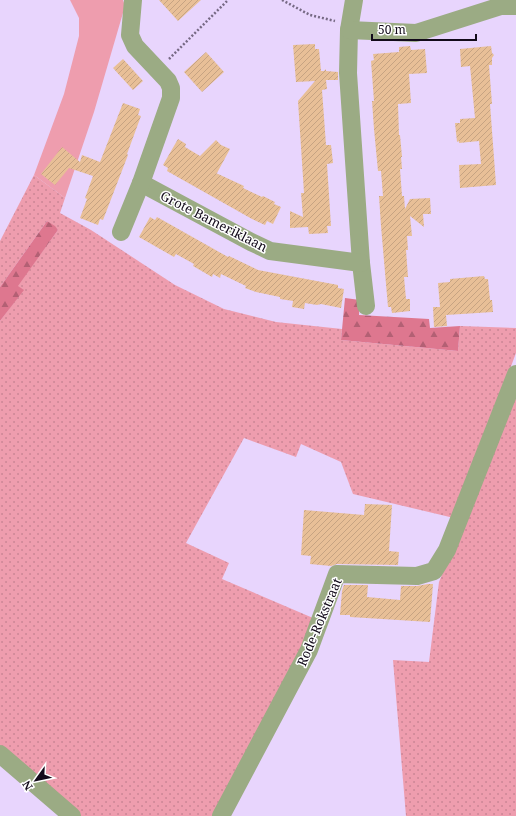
<svg xmlns="http://www.w3.org/2000/svg" width="516" height="816" font-family="'Noto Serif',serif">
  <style>
    .grass { fill: url(#grass-dots) }
    .forest { fill: url(#forest-firs) }
    .garden { fill: #ee9dae }
    .building { fill: url(#building-hatch) }
    .lines { fill: none; stroke-linecap: round; stroke-linejoin: round }
    .path { stroke: #776a85; stroke-width: 2.5; stroke-dasharray: 2 2; stroke-linecap: butt }
    .minor { stroke: #9bab84; stroke-width: 18 }
    .labels { text-anchor: middle; dominant-baseline: central; stroke-width: 3; stroke-linejoin: round; paint-order: stroke }
    .street-label { font-size: 13px; fill: #120a1a; stroke: #fff }
  </style>
  <defs>
    <pattern id="grass-dots" width="8" height="8" patternUnits="userSpaceOnUse"><rect width="8" height="8" fill="#ee9dae"/><path d="M2 2h.1M6 6h.1" fill="none" stroke="#cb8695" stroke-width="1.8" stroke-linecap="round"/></pattern>
    <pattern id="forest-firs" width="22" height="20" patternUnits="userSpaceOnUse"><rect width="22" height="20" fill="#de778f"/><path d="M5 1l3.5 6h-7zM16 11l3.5 6h-7z" fill="#b36074"/></pattern>
    <pattern id="building-hatch" width="6" height="6" patternUnits="userSpaceOnUse"><rect width="6" height="6" fill="#e8bf97"/><path d="M-1 1l2-2M0 6l6-6M5 7l2-2" fill="none" stroke="#c6a382"/></pattern>
  </defs>
  <rect width="100%" height="100%" fill="#e8d5fd"/>
  <g class="grass">
    <polygon points="34,175 65,198 60,213 91,230 175,285 224,309 276,322 342,329 341,340 458,351 460,326 516,328 516,353 454,518 353,494 341,462 301,444 296,457 244,438 186,543 229,563 222,579 313,618 306,642 215,816 81,816 0,745 0,321 23,290 17,286 58,230 47,221 0,287 0,241"/>
    <polygon points="516,396 516,816 406,816 393,660 429,662 439,582"/>
  </g>
  <g class="forest">
    <polygon points="47,221 55,226 58,230 18,286 24,290 0,321 0,287"/>
    <polygon points="345,298 360,300 359,315 429,319 430,328 460,326 458,351 341,340"/>
  </g>
  <polygon class="garden" points="70,0 123,0 125,6 94,112 65,198 34,175 64,94 79,36 79,18"/>
  <g class="building">
    <polygon points="159,0 201,0 178,21"/>
    <polygon points="315,44 315,49 319,49 321,71 324,71 326,69 326,71 338,72 338,80 326,80 327,89 322,90 326,145 331,145 333,163 327,164 331,226 327,226 328,233 309,234 308,227 290,228 290,211 303,217 301,193 304,193 298,101 315,81 296,82 293,45"/>
    <polygon points="410,46 411,50 425,49 427,73 409,74 411,103 398,104 399,135 400,135 402,157 401,157 402,169 400,169 402,196 404,196 405,209 410,199 430,198 431,214 423,214 424,227 410,216 412,236 407,236 408,250 406,250 408,277 404,277 406,299 410,299 410,311 392,313 391,307 388,307 381,226 379,196 383,196 381,171 378,171 374,129 372,101 374,101 371,61 374,60 373,54 399,52 399,47"/>
    <polygon points="491,46 492,53 494,55 492,58 492,65 489,65 492,104 490,104 496,185 460,188 459,165 481,164 479,141 459,143 459,141 457,142 455,123 460,123 460,119 475,118 470,66 461,67 460,49"/>
    <polygon points="206,52 224,72 202,92 184,72"/>
    <polygon points="123,59 143,81 133,90 113,68"/>
    <polygon points="123,103 140,109 138,115 141,116 127,154 128,155 103,220 100,219 98,225 80,218 87,199 85,198 93,176 69,168 55,185 41,174 62,147 80,162 82,155 100,162"/>
    <polygon points="178,139 186,144 185,147 200,156 216,140 221,145 230,149 217,173 216,173 244,186 243,188 262,197 263,196 275,202 274,204 281,207 273,224 267,221 265,225 252,219 167,171 168,168 163,165"/>
    <polygon points="150,217 155,220 157,217 228,257 229,256 258,270 338,285 338,288 344,289 341,308 321,304 317,305 305,303 304,309 292,307 293,301 280,299 280,297 256,292 245,288 246,286 221,274 220,278 213,274 212,277 193,266 194,264 176,254 174,257 139,237"/>
    <polygon points="484,276 485,279 488,279 490,300 492,300 493,312 446,315 447,326 434,327 433,307 440,307 438,283 450,282 450,279"/>
    <polygon points="365,504 392,505 389,551 399,552 398,565 337,564 331,566 310,564 311,556 301,555 304,510 364,515"/>
    <polygon points="428,584 433,584 430,622 350,617 350,615 340,615 342,591 344,585 368,585 367,597 400,600 401,586 417,586"/>
  </g>
  <g class="lines">
    <g class="path">
      <polyline points="282,0 310,15 335,21"/>
      <polyline points="169,59 228,0"/>
    </g>
    <g class="minor">
      <polyline points="354,0 349,30 348,73 361,263 366,306"/>
      <polyline points="349,30 416,33 501,6 516,6"/>
      <polyline points="141,183 251,242 270,251 361,263"/>
      <polyline points="121,232 141,183 171,98 171,88 168,81 135,46 130,35 133,0"/>
      <polyline points="0,754 72,816"/>
      <polyline points="221,816 309,650 337,574 417,576 434,571 447,550 516,374"/>
    </g>
  </g>
  <g class="labels">
    <g class="street-label">
      <text transform="translate(214 221) rotate(27)">Grote Bameriklaan</text>
      <text transform="translate(319 622) rotate(-67)">Rode-Rokstraat</text>
    </g>
  </g>
  <g transform="translate(36 780) rotate(237)" stroke="#ffffff" stroke-width="3" paint-order="stroke">
  <path d="M0-3L7 15L0 10L-7 15Z" fill="#120a1a"/>
  <text y="-6" font-size="11" font-weight="bold" text-anchor="middle" fill="#120a1a">N</text>
  </g>
  <path d="M372 34v6h104v-6" fill="none" stroke="#120a1a" stroke-width="2"/>
  <text x="378" y="34" font-size="12" fill="#120a1a" stroke="#ffffff" stroke-width="3" paint-order="stroke">50 m</text>
</svg>
